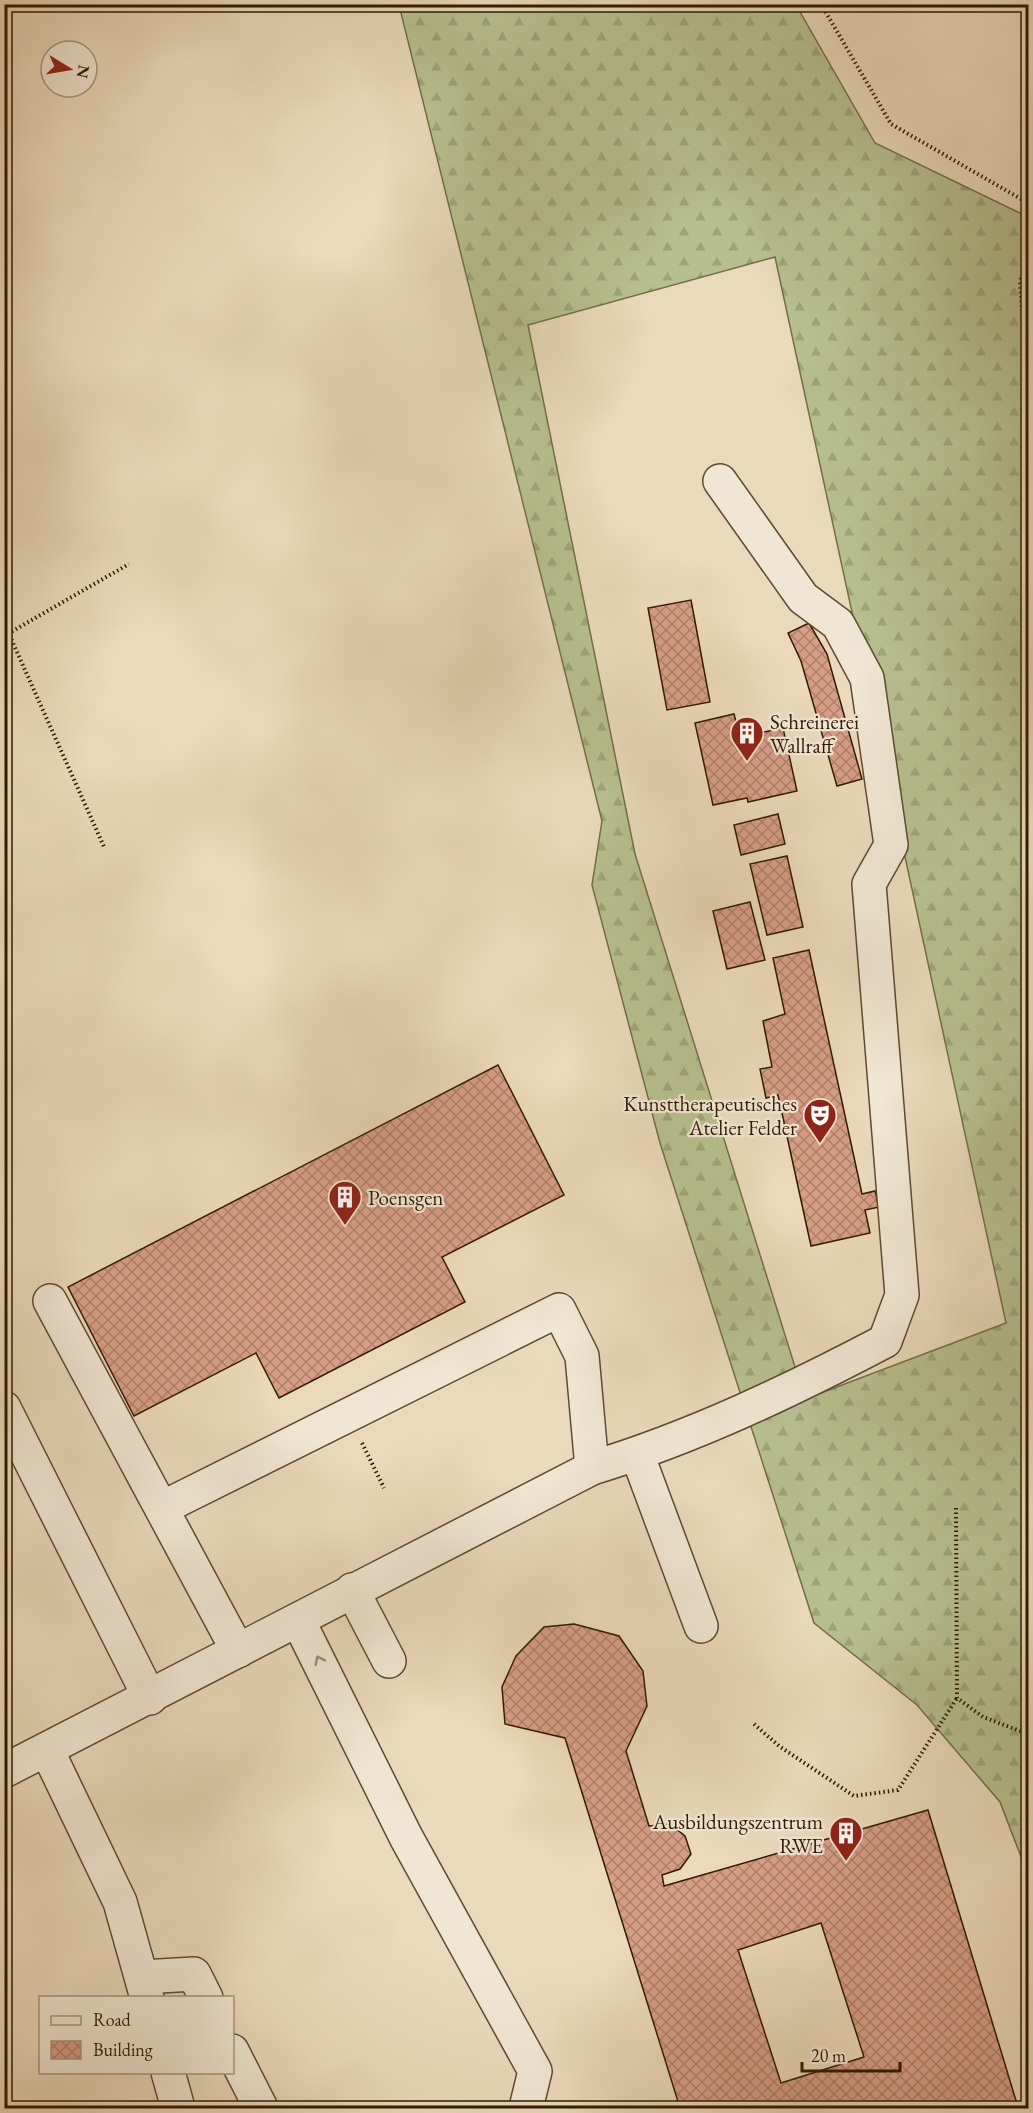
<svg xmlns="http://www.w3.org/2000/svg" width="1033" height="2113" font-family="'EB Garamond',serif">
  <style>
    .forest { fill: url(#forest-firs); stroke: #746d48; stroke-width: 1.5; fill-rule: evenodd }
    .building { fill: url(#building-cross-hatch); stroke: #301b00; stroke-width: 1.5; fill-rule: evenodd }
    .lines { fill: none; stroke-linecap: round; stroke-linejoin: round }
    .minor-casing { stroke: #5e4a2f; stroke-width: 36 }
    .path { stroke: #301b00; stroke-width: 4; stroke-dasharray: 1.5 3; stroke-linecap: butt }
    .minor { stroke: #f1e6d3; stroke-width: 33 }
    .oneway { stroke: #9a8b74 }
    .labels { text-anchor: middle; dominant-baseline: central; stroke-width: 4.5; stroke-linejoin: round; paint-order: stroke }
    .poi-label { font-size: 21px; fill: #301b00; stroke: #f1e6d3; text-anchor: start }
  </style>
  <defs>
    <pattern id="forest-firs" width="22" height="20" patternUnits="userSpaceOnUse" patternTransform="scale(1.5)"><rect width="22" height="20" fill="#b7bf90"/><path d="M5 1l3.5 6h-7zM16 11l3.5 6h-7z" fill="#9ea47a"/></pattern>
    <pattern id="building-cross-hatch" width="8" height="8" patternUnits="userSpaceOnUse" patternTransform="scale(1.5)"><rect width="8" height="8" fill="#d79e86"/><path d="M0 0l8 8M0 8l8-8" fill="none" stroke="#af806b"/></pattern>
  </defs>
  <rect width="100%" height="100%" fill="#ead9bb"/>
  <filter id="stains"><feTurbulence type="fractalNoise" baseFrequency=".00333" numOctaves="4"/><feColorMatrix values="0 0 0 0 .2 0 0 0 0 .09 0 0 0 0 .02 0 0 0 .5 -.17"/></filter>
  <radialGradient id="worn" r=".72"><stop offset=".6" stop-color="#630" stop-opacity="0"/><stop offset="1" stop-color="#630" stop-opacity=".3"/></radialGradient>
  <path class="forest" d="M399 5H796L875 143 1028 217V1875L1000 1802 917 1705 814 1623 660 1143 592 885 602 821ZM775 257 1006 1323 805 1399 635 854 528 325Z"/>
  <g class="building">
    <polygon points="691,600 710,702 667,710 648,608"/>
    <polygon points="809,623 827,654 862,779 837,786 801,661 788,633"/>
    <polygon points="734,714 738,730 759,726 760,733 783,728 797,791 748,802 747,798 713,805 695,723"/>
    <polygon points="778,814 785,844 741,855 734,825"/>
    <polygon points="787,856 803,927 767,935 750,864"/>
    <polygon points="750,902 765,960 727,969 713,911"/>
    <polygon points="809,950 862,1194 875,1191 879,1207 865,1210 870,1233 811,1246 778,1095 766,1098 760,1069 772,1067 763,1021 785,1014 773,958"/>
    <polygon points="498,1065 564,1195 442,1257 465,1302 279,1398 256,1353 134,1416 68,1287"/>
    <path d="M574 1624 619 1636 643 1671 647 1706 626 1751 649 1826 670 1824 685 1836 691 1854 680 1869 662 1875 664 1886 928 1810 1017 2104 1002 2108H680L565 1738 505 1724 502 1687 516 1656 544 1627ZM821 1923 864 2057 781 2083 738 1950Z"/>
  </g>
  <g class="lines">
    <defs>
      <g id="minor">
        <polyline points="50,1301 238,1651"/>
        <polyline points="4,1408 150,1698"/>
        <polyline points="637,1454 701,1626"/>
        <polyline points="162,1508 559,1310 582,1356 592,1468"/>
        <polyline points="352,1590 389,1661"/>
        <polyline points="298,1620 406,1837 535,2071 526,2108"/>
        <polyline points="47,1750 120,1902 147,1998"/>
        <path d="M4 1771 592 1468C694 1437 792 1390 885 1341L902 1295 869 884 891 845 867 678 838 624 803 598 720 481"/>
        <polyline points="142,1977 194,1974 206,1998"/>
        <polyline points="232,2051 261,2108"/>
        <polyline points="168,2072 178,2108"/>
      </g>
    </defs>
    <use href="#minor" class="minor-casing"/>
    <g class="path">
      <polyline points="821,4 891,124 1028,203"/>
      <polyline points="1028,267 1020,280 1025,357 1028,366"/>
      <polyline points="4,623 105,849"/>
      <polyline points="4,636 129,564"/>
      <polyline points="362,1443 384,1488"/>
      <polyline points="956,1508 957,1698 983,1717 1028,1734"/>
      <polyline points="754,1724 779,1746 854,1796 898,1790 957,1698"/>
    </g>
    <use href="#minor" class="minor"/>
  </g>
  <defs><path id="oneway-chevron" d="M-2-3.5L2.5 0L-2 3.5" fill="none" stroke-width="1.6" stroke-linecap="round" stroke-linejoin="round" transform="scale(1.5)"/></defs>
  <use class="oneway" href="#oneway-chevron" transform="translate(319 1660) rotate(-117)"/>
  <defs>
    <symbol id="building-pin" viewBox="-11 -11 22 30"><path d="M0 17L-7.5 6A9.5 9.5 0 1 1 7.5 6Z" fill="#8f2418" stroke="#f1e6d3"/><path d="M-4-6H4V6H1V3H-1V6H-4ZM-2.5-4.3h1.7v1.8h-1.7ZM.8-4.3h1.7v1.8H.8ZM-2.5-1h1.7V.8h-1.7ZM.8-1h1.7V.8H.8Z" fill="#fff"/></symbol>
    <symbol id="theatre-pin" viewBox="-11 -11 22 30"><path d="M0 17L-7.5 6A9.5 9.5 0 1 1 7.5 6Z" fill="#8f2418" stroke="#f1e6d3"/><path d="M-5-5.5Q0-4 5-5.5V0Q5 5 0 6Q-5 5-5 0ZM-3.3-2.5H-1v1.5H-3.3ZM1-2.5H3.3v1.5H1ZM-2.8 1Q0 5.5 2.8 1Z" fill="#fff"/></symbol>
  </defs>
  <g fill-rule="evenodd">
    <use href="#building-pin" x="728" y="714" width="38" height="52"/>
    <use href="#theatre-pin" x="801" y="1096" width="38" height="52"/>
    <use href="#building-pin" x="326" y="1178" width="38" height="52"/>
    <use href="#building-pin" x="827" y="1814" width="38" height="52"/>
  </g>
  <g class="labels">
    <g class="poi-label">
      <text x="770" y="721">Schreinerei<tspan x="770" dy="24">Wallraff</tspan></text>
      <text x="797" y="1103" text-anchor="end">Kunsttherapeutisches<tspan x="797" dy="24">Atelier Felder</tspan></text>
      <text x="368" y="1197">Poensgen</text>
      <text x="823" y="1821" text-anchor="end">Ausbildungszentrum<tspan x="823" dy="24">RWE</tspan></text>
    </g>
  </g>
  <rect width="1033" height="2113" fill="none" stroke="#ead9bb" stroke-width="24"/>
  <rect x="6" y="6" width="1021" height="2101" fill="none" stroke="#301b00" stroke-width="3"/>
  <rect x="12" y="12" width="1009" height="2089" fill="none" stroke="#301b00" stroke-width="1.5"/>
  <rect x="39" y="1996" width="195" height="78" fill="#f1e6d3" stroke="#a4957f" stroke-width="1.5"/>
  <rect x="51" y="2016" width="30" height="9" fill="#f1e6d3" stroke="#a4957f" stroke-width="1.5"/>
  <text x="93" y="2026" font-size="18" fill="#301b00">Road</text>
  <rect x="51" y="2041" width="30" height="18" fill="url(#building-cross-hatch)" stroke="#a4957f" stroke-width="1.5"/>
  <text x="93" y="2056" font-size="18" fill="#301b00">Building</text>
  <g transform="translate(69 69) rotate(101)"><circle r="28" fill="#f1e6d3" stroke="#a4957f" stroke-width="1.5"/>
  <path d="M0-4.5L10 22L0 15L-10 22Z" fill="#8f2418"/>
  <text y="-9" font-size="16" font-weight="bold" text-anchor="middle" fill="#301b00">N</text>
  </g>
  <path d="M802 2062v9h98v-9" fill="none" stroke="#301b00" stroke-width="3"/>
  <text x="811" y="2062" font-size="18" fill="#301b00" stroke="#f1e6d3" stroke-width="4.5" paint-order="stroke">20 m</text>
  <rect width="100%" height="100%" filter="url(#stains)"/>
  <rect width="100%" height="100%" fill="url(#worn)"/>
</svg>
